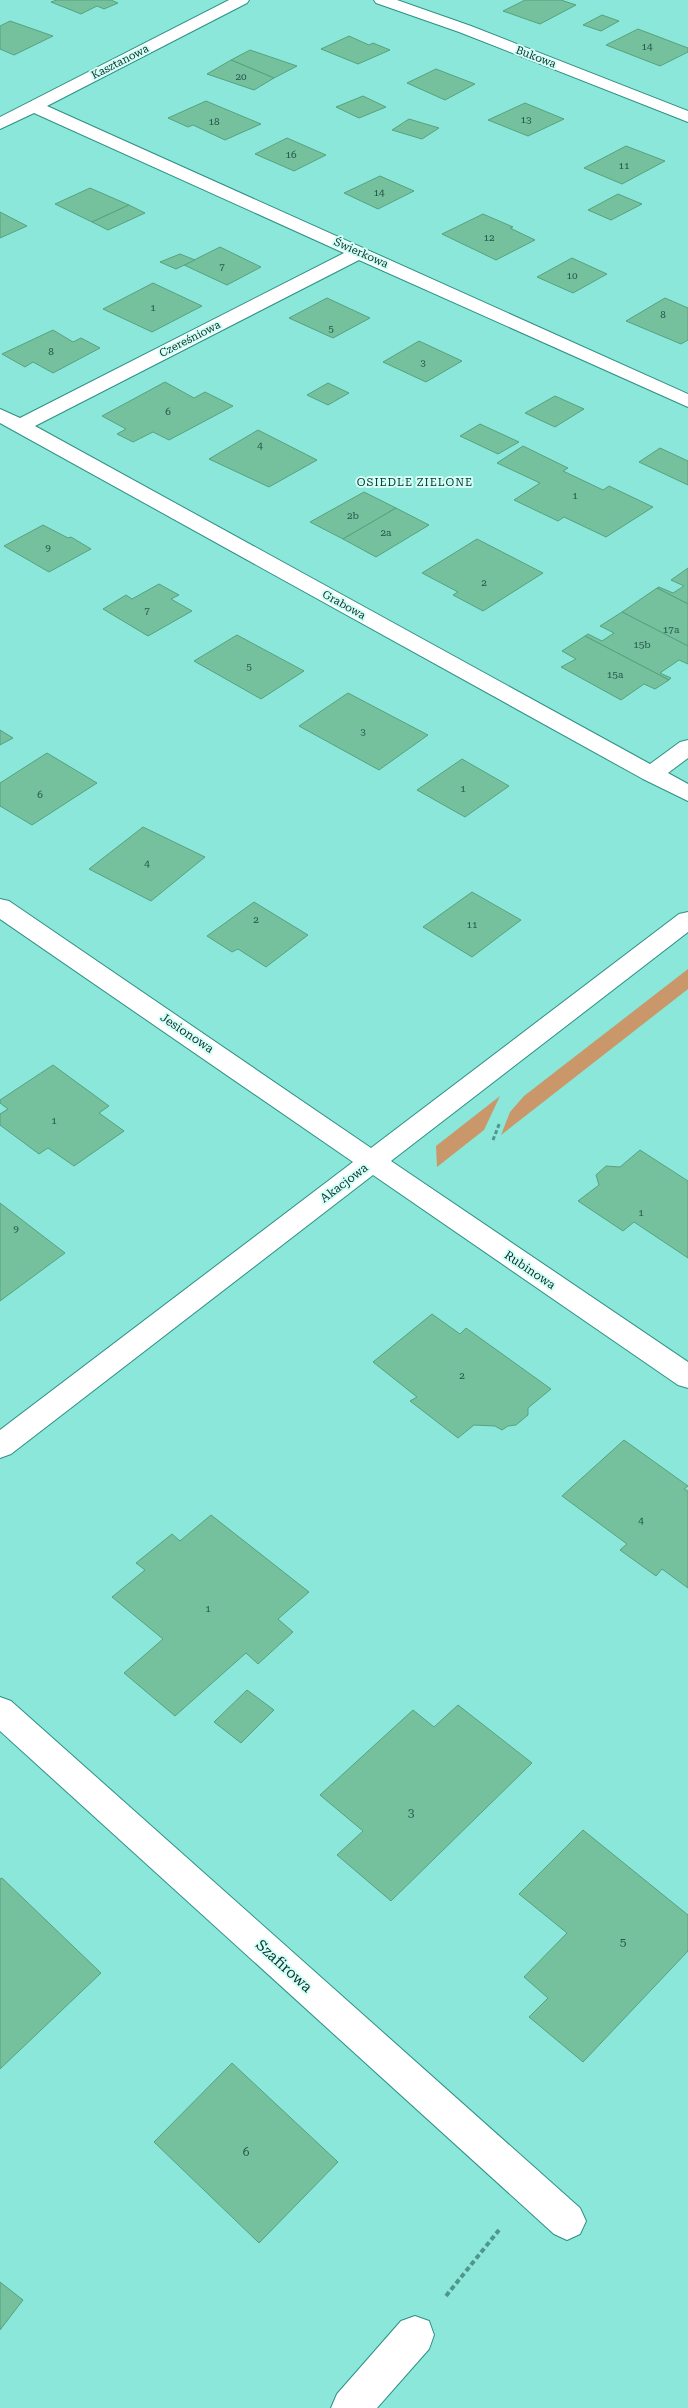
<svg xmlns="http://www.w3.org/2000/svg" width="688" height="2408" font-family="'Roboto Serif',serif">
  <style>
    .green { fill: #c9976a }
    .building { fill: #75c19e; stroke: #56a280 }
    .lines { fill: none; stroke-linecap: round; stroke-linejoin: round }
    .minor-casing { stroke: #2d9084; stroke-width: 2 }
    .path-far1 { stroke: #50968c; stroke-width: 3; stroke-dasharray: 4 2.5; stroke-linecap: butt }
    .path { stroke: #50968c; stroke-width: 4; stroke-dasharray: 5 3; stroke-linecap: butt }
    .minor { fill: #fff; fill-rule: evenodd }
    .labels { text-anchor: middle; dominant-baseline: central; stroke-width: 4; stroke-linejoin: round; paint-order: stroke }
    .number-label { font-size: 10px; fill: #24564a }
    .far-street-label { font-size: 11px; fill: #09332e; stroke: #d3fff7 }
    .far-neighbourhood-label { font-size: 11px; letter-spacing: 1px; fill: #09332e; stroke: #d3fff7 }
    .street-label { font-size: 12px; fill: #09332e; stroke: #d3fff7 }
    .near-number-label { font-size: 12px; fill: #24564a }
    .near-street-label { font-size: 15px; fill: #09332e; stroke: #d3fff7 }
  </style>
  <rect width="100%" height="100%" fill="#8ae7d9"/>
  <g class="green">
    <polygon points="688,969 688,989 501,1135 510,1112 524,1096"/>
    <polygon points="500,1096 484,1130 437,1167 436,1146"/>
  </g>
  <g class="building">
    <polygon points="57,0 111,0 118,3 104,9 97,6 81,14 51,2"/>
    <polygon points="525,0 561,0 576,5 540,24 503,11"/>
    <polygon points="602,15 619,21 601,31 583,25"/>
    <polygon points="10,21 53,36 14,55 0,49 0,26"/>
    <polygon points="638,29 688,48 688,52 660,66 606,45"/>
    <polygon points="349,36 369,45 373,43 390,50 358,64 321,49"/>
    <polygon points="250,50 297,66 274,78 231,60"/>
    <polygon points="231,60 274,78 254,90 207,74"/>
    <polygon points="436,69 475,84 445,100 407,83"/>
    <polygon points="363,96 386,107 359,118 336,107"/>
    <polygon points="206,101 261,124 225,140 193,125 188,127 168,118"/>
    <polygon points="525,103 564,119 528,136 488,120"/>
    <polygon points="409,119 439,128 422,139 392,130"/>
    <polygon points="287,138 326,155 294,171 255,154"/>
    <polygon points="626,146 665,161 622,184 584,168"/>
    <polygon points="380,176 414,191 378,209 344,193"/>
    <polygon points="90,188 129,205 92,222 55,204"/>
    <polygon points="618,194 642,204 611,220 588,210"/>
    <polygon points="129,205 145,213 108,230 92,222"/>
    <polygon points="0,212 27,226 0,238"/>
    <polygon points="483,214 513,227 510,228 535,240 496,260 442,234"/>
    <polygon points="220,247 261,267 227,285 184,265"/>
    <polygon points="180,254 195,260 176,269 160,262"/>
    <polygon points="572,258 607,274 573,293 537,277"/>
    <polygon points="153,283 202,306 152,332 103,309"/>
    <polygon points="327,298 370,318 333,338 289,318"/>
    <polygon points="665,298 688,308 688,340 681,344 626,321"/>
    <polygon points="53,330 73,342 81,338 100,348 53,373 33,362 25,367 2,354"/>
    <polygon points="419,341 462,361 426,382 383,362"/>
    <polygon points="165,382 194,398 205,392 233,406 169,440 153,432 133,442 117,434 126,429 102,416"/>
    <polygon points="328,383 349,393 328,405 307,395"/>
    <polygon points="555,396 584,409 555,427 525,413"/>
    <polygon points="480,424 519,442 498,454 460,436"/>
    <polygon points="258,430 317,460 269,487 209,459"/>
    <polygon points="523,446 568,468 563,471 603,490 609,486 653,507 606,537 564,517 558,521 514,500 540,483 497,463"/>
    <polygon points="660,448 688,461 688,485 639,462"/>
    <polygon points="364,492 396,508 343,539 310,522"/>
    <polygon points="396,508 429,525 376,557 343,539"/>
    <polygon points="43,525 68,538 71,537 91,549 49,572 4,546"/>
    <polygon points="477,539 543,573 483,611 453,595 458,592 422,573"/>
    <polygon points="688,568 688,604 657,588 659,587 673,593 684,586 671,580"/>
    <polygon points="159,584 179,595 171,599 192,611 148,636 103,609 126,595 132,599"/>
    <polygon points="657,588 688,604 688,646 622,612"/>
    <polygon points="622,612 688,646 688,664 679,660 660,673 671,678 669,680 585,636 588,634 602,641 614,633 600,626"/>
    <polygon points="237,635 304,671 261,699 194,661"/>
    <polygon points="585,636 669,680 655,689 644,684 621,700 561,667 576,659 562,651"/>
    <polygon points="348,693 428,735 379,770 299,726"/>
    <polygon points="0,730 13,738 0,745"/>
    <polygon points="47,753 97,783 32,825 0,806 0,783"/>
    <polygon points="462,759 509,786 465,817 417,790"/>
    <polygon points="143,827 205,857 151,901 89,869"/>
    <polygon points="472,892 521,920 472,957 423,927"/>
    <polygon points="254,902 308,935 266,967 238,949 232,952 207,936"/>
    <polygon points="53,1065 109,1106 99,1113 124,1131 74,1166 48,1148 39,1154 0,1125 0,1114 8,1109 0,1103 0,1100"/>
    <polygon points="640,1150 688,1181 688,1258 634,1222 623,1231 578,1201 599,1185 596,1175 606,1166 620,1167"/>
    <polygon points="0,1203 65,1253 0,1301"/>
    <polygon points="432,1314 460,1334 466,1328 551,1389 528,1408 528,1415 516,1425 508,1426 502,1430 495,1426 474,1425 458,1438 410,1401 417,1397 373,1362"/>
    <polygon points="624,1440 688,1486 684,1489 688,1491 688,1588 662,1569 656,1576 620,1550 627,1544 562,1496"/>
    <polygon points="211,1515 309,1592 278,1619 293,1632 258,1664 246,1653 175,1716 124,1673 163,1639 112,1597 145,1570 136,1563 172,1534 180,1541"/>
    <polygon points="247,1690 274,1710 241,1743 214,1722"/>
    <polygon points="458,1705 532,1763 391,1901 337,1855 363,1831 320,1795 413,1710 434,1727"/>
    <polygon points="583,1830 688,1915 688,1951 583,2062 529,2017 548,1998 524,1977 567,1933 519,1894"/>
    <polygon points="2,1878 101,1973 0,2069 0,1879"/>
    <polygon points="232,2063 338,2162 259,2243 154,2142"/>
    <polygon points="0,2282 23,2300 0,2330"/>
  </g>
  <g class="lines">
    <defs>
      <g id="minor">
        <polygon points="229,0 249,0 247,3 47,106 688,394 688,407 359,260 35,426 650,764 680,742 688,740 688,758 668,773 688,784 688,801 643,779 0,423 0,409 20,418 344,253 34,113 0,129 0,117"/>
        <polygon points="374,0 397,0 471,26 688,111 688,122 459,32 376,3"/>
        <polygon points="0,899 9,901 371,1148 679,914 688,912 688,932 391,1161 688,1362 688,1388 678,1385 373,1175 11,1454 0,1458 0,1430 353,1162 0,919"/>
        <polygon points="0,1697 11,1701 580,2208 586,2221 580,2234 567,2240 554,2234 0,1731"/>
        <polygon points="415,2316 429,2321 434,2335 429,2349 377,2408 331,2408 337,2394 401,2321"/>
      </g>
    </defs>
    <use href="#minor" class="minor-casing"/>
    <polyline class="path-far1" points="493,1140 500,1122"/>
    <polyline class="path" points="446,2296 499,2230"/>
    <use href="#minor" class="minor"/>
  </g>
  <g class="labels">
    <g class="number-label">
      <text x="647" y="46">14</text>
      <text x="241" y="76">20</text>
      <text x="526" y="119">13</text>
      <text x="214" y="121">18</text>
      <text x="291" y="154">16</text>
      <text x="624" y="165">11</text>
      <text x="379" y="192">14</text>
      <text x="489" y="237">12</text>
      <text x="222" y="266">7</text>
      <text x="572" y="275">10</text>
      <text x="153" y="307">1</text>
      <text x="663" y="314">8</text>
      <text x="331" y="328">5</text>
      <text x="51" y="351">8</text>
      <text x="423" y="362">3</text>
      <text x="168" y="411">6</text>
      <text x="260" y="445">4</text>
      <text x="575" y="495">1</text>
      <text x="353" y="515">2b</text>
      <text x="386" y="532">2a</text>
      <text x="48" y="547">9</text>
      <text x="484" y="582">2</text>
      <text x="147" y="610">7</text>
      <text x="671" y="629">17a</text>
      <text x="642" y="644">15b</text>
      <text x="249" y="666">5</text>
      <text x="615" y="674">15a</text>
      <text x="363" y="731">3</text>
      <text x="463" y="788">1</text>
      <text x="40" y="794">6</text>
      <text x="147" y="863">4</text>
      <text x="256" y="919">2</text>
      <text x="472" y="924">11</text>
      <text x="54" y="1120">1</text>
      <text x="641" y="1212">1</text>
      <text x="16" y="1228">9</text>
      <text x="462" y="1375">2</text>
      <text x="641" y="1520">4</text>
      <text x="208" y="1608">1</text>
    </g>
    <g class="far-street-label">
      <text transform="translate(536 57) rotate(21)">Bukowa</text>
      <text transform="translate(120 62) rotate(-27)">Kasztanowa</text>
      <text transform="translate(361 253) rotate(24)">Świerkowa</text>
      <text transform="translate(190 339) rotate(-27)">Czereśniowa</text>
      <text transform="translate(344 605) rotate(29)">Grabowa</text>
    </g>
    <g class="far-neighbourhood-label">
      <text x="415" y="482">OSIEDLE ZIELONE</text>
    </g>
    <g class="street-label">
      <text transform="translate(187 1033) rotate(34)">Jesionowa</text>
      <text transform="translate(344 1183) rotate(-37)">Akacjowa</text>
      <text transform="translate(530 1270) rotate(34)">Rubinowa</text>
    </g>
    <g class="near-number-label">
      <text x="411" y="1813">3</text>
      <text x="623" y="1942">5</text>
      <text x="246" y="2152">6</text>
    </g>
    <g class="near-street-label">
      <text transform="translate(284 1966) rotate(42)">Szafirowa</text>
    </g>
  </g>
</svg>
